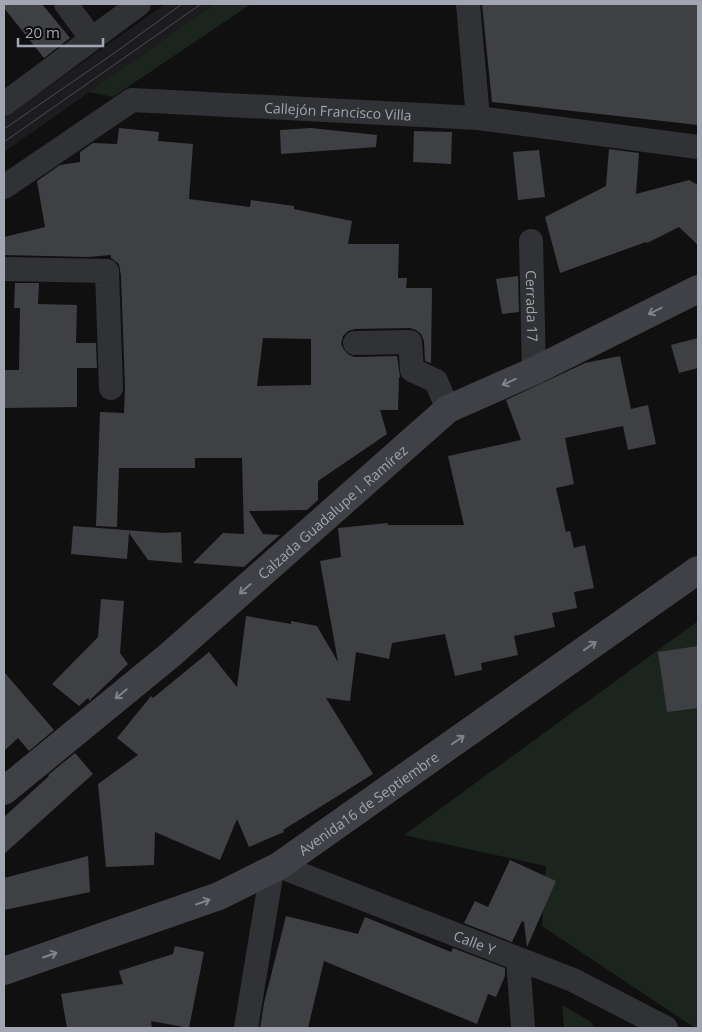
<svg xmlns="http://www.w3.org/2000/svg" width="702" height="1032" font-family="'Open Sans',sans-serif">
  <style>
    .built { fill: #1c1c1e }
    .green { fill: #1c241e }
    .building { fill: #3f4044; fill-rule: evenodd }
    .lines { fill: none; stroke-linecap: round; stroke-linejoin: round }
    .minor { stroke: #313236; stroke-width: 24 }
    .secondary { stroke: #3f4146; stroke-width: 28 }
    .tram { stroke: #4a4c51; stroke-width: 1 }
    .oneway { stroke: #7f838c }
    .labels { text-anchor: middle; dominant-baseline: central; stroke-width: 4.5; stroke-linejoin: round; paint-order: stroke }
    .street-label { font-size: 14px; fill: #a1a6b2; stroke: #0b0b0c }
  </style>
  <rect width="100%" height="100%" fill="#101011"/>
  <polygon class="built" points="165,4 215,4 4,152 4,118"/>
  <g class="green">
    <polygon points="215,4 251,4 113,97 89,92"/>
    <polygon points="698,621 698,1028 695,1028 542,926 546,866 404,835"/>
    <polygon points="562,1005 591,1022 594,1028 564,1028"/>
  </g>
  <g class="building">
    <polygon points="4,4 42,4 70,38 44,58 4,8"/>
    <polygon points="482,4 698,4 698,125 492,102"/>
    <path d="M119 128 159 132 158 141 193 144 189 199 250 207 251 200 294 206V209L352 221 348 244H399L398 278H407L406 288H432L431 363 425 361 424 341 421 334 416 330 410 328 355 329 348 331 343 336 341 344 344 350 349 355 355 357 397 356 400 377 399 378 398 410H380L387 434 318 481V500L307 510 249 511 263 534 280 535 244 567 193 563 223 533 244 534 242 458H195V468H119L117 527 96 526 100 412 124 413 125 388 121 276 119 264 111 258V255L88 257 4 255V237L45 227 37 181 60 165 80 162V152L93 143 117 144ZM263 338 311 339V385L257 386Z"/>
    <polygon points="311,128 377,135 376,147 281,154 280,130"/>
    <polygon points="414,131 452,132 451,164 413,162"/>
    <polygon points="609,149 639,153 636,194 689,180 698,185 698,245 679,227 647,243 646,242 560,273 545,217 606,186"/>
    <polygon points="539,150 545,197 518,200 513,152"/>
    <polygon points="518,276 519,312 502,314 496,279"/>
    <polygon points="15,283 39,283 38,304 77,305 76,343 96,343 97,368 77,368 77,407 4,408 4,370 19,370 20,308 14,308"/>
    <polygon points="698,338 698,368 679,373 671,345"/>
    <polygon points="620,356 631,409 648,405 656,444 628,450 623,426 565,438 574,484 556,488 566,532 570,531 574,548 585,545 594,588 574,592 577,608 552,613 555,627 514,636 518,655 481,663 482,670 455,676 445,634 392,643 389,659 356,652 350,701 326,698 373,774 283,830 284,832 249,847 237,819 220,860 155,832 154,865 106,867 98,784 138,755 117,738 151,696 153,698 209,652 237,687 246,616 291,624 291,621 317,626 338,662 320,561 341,557 338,528 388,523 388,525 464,525 448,456 521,440 506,400 585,363"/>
    <polygon points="73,526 164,533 181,532 182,563 148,560 129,533 127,559 71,554"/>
    <polygon points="101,599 124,601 120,653 128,664 91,699 90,701 88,698 79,706 52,684 98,637"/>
    <polygon points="698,646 698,708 667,712 658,652"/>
    <polygon points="4,672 54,730 29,751 18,738 4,751"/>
    <polygon points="75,753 93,774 4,854 4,817 49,776 48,775"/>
    <polygon points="88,856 90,892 4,910 4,878"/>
    <polygon points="510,860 556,881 527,947 524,922 522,921 512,942 464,923 475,901 488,907"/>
    <polygon points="286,916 358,934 365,917 451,952 453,948 505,968 505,976 496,997 488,994 477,1024 324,961 308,1028 260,1028 264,1003"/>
    <polygon points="175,946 204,952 189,1028 151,1021 152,1028 67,1028 61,994 123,984 119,971 173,954"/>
  </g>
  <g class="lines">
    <g class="minor">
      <polyline points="66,4 91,38"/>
      <polyline points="468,4 478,118"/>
      <polyline points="4,104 139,4"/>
      <path id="s1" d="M4 187 132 100 478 118 698 147"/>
      <path id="s2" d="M531 241 534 371"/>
      <polyline points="4,269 107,271 111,388"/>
      <polyline points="355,343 410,342 412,370 436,381 448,409"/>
      <path id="s3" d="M279 866 573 980 666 1028"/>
      <polyline points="518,959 523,1028"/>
      <polyline points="246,1028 272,870"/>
    </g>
    <g class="secondary">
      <path id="s4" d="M4 791 170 655 448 409 534 371 698 289"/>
      <path id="s5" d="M4 971 219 896 279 866 698 570"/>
    </g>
    <g class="tram">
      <polyline points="4,129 113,54 182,4"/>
      <polyline points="4,142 201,4"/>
    </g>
  </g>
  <defs><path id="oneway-shaft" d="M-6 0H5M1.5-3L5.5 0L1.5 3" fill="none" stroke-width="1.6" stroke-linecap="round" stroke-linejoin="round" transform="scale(1.25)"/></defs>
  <g class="oneway">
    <use href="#oneway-shaft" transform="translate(655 311) rotate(153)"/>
    <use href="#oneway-shaft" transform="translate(509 382) rotate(156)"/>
    <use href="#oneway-shaft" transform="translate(245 589) rotate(139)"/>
    <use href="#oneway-shaft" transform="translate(590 646) rotate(-35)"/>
    <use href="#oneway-shaft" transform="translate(121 694) rotate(141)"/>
    <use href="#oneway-shaft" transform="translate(458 740) rotate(-35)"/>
    <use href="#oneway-shaft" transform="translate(203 902) rotate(-19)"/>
    <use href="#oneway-shaft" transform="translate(50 955) rotate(-19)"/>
  </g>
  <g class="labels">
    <g class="street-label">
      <text stroke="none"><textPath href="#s1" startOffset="361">Callejón Francisco Villa</textPath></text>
      <text stroke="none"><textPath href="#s2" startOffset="65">Cerrada 17</textPath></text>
      <text stroke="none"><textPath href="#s4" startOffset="431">Calzada Guadalupe I. Ramírez</textPath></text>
      <text stroke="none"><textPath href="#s5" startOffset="404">Avenida16 de Septiembre</textPath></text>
      <text stroke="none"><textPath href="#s3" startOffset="210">Calle Y</textPath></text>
    </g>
  </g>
  <rect width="702" height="1032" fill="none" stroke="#a1a6b2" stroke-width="10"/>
  <path d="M18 38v8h85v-8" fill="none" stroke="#a1a6b2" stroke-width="2.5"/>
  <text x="25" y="38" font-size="15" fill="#a1a6b2" stroke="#0b0b0c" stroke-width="4" paint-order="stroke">20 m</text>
</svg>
